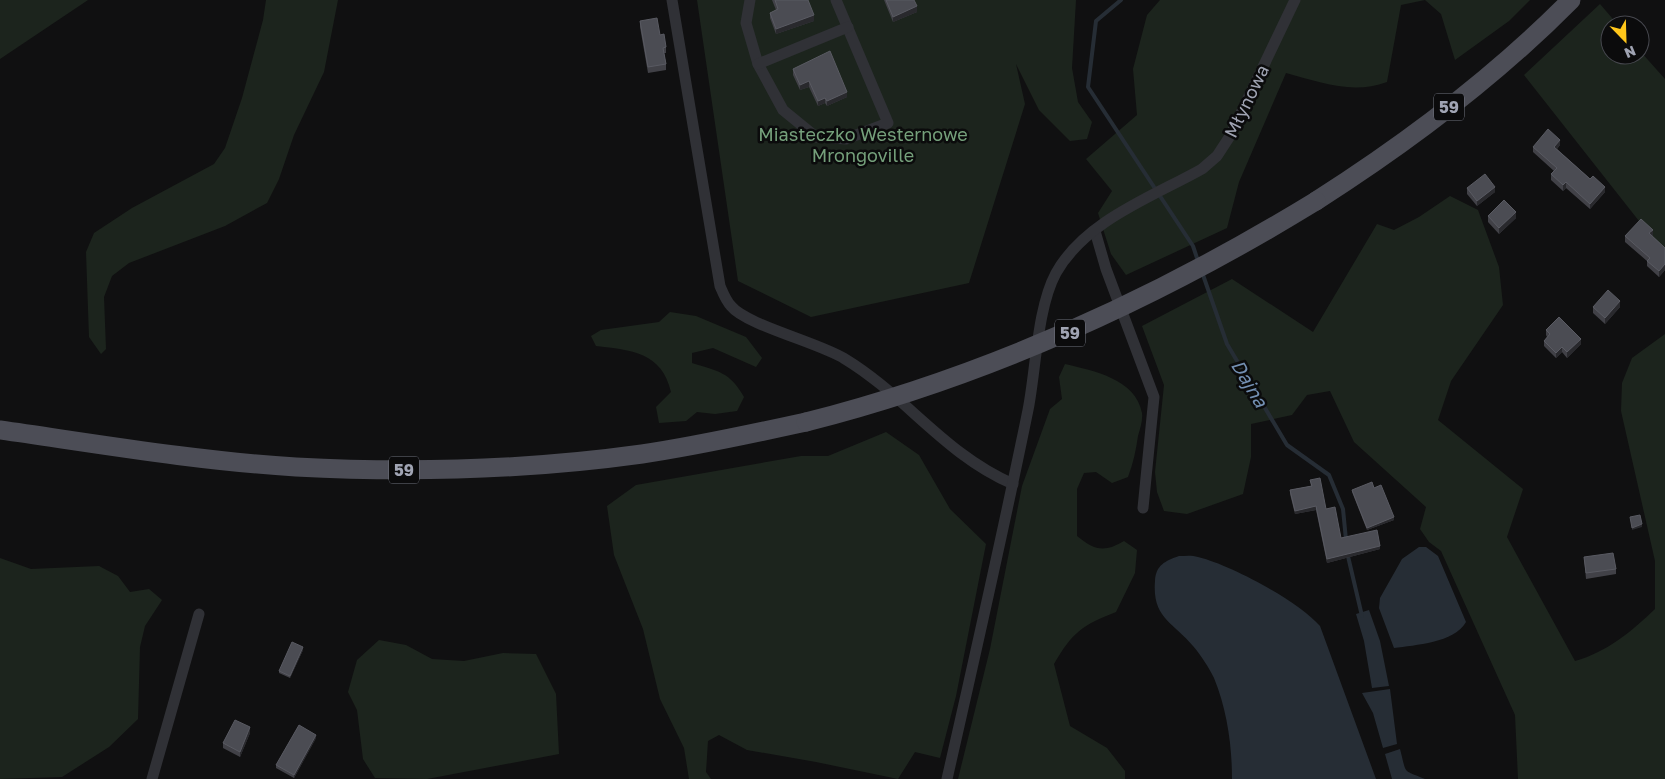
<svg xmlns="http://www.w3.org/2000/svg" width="1665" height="779" font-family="'Golos Text',sans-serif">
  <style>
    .green { fill: #1c241d }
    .water { fill: #262d35 }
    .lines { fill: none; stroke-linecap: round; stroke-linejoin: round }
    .stream { stroke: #262d35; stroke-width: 4 }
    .street { stroke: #303136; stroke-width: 11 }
    .primary { stroke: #4c4d56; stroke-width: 19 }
    .primary-bridge { stroke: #4c4d56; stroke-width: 19 }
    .wall { fill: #414147 }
    .shaded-wall { fill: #29292d }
    .building { fill: #4b4c53; stroke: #595a62 }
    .labels { text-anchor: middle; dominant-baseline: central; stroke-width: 5; stroke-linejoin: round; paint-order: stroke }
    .shield { fill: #0b0b0c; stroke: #737681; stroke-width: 1 }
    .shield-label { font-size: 16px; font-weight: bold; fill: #a0a4b3 }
    .street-label { font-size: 18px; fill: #a0a4b3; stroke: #0b0b0c }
    .park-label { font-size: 18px; fill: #75a07b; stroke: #0b0b0c }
    .water-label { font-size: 19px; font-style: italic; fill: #738fb2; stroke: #0b0b0c }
  </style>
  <rect width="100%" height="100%" fill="#101011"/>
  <g class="green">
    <polygon points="0,0 88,0 0,59"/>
    <polygon points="266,0 338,0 324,72 294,135 279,179 267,203 225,226 129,263 112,276 104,297 106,349 101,354 89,337 86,252 94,233 132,208 214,164 225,148 242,98 263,20"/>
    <polygon points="697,0 1076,0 1072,68 1078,102 1092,122 1087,139 1070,141 1039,110 1016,64 1025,104 969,283 811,317 738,281"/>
    <path d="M1160 0H1530L1509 21 1455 60 1441 14 1425 0 1401 5 1387 82C1352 95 1320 82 1286 73L1239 182 1227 228 1126 275 1111 254 1098 213 1112 191 1086 159 1137 115 1133 69 1147 15Z"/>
    <polygon points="1600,4 1618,25 1610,25 1610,55 1640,55 1640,51 1665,79 1665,254 1524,75"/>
    <path d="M1450 196 1478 210 1499 267 1503 305 1451 381 1438 420 1523 489 1507 537 1575 661C1607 652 1631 632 1655 609V561L1621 411 1622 383 1632 358 1665 334V779H1518L1515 715 1441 551 1429 542 1420 529 1426 507 1354 442 1330 391 1307 395 1292 415 1251 424V457L1243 494 1187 514 1164 511 1157 492 1155 472 1164 385 1142 326 1232 279 1313 332 1377 224 1394 230 1419 217Z"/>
    <path d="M670 312 696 316 746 337 762 358 756 367 713 348 692 353V363C718 371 730 372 744 397L737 411 715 414 697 412 686 421 659 423 656 407 671 392C662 352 631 350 596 346L591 336 601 330 659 322Z"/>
    <path d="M1065 364C1094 371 1136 379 1142 413 1143 420 1140 429 1138 436 1136 450 1133 464 1128 477L1112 483 1096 472 1084 473 1077 489V536C1094 550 1104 553 1124 541L1137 550 1135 573 1116 612C1082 625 1072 633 1054 664L1070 726 1107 748 1125 771V779H958L990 649 1022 486 1050 409 1062 399 1059 377Z"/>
    <polygon points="886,432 919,455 950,509 986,544 956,696 940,758 915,752 898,779 816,762 747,750 719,735 708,741 706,772 711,779 689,779 684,748 660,699 643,629 614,555 607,506 636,485 801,456 828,456"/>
    <polygon points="0,558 31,569 99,566 118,576 130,592 149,589 162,600 145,626 140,647 138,719 109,747 62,777 0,779"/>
    <polygon points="379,640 406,645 432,659 464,661 503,653 536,654 556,694 559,754 427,779 375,778 363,759 357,710 348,692 357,660"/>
  </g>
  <g class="water">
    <path d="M1419 547H1426L1438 556 1466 622C1454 643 1415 645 1394 648L1379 608 1380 598 1402 559Z"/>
    <path d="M1179 556C1185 556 1192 555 1198 557 1231 565 1298 601 1320 626L1376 779H1232C1232 745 1227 710 1214 678 1209 668 1201 655 1193 646 1173 622 1152 618 1155 581 1156 565 1165 561 1179 556Z"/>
    <polygon points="1369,610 1380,641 1389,686 1372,688 1364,641 1356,614"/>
    <polygon points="1390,689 1397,744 1383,748 1373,713 1362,693"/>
    <path d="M1400 749C1407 776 1402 769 1425 779H1392L1385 754Z"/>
  </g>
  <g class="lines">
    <g class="stream">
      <polyline points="1121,0 1096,21 1088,87 1193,246 1198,261"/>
      <polyline points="1202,272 1227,344 1287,445 1329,475 1343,509 1346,540"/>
      <polyline points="1347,552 1362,616"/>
    </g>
    <g class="street">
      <path d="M672 0 720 286C723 293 726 301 731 306 746 325 820 343 845 359 906 396 944 454 1013 484"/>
      <polyline points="750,0 746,23 758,64 783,110 816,137 846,139 888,123 836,0"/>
      <polyline points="758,64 848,27"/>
      <polyline points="1095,231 1106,269 1154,397 1143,508"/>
      <polyline points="152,779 199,614"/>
      <path d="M947 779C975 656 1003 533 1028 410 1036 370 1037 308 1056 273 1085 221 1152 197 1202 169L1217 156 1230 136 1295 0"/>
    </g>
    <g class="primary">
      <path d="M1316 201C1407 143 1495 77 1571 0"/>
      <path d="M0 430C98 444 197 461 296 467 411 473 527 470 642 454 697 446 751 434 806 422"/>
    </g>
    <path class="primary-bridge" d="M806 422C988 376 1156 299 1316 201"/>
  </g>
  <g class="wall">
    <polygon points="772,0 808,0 814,21 776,34 770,18 770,13 776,10"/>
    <polygon points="884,0 914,0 917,12 893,22"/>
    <polygon points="640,21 660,35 666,47 666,53 664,53 666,64 666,70 648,73 640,27"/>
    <polygon points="793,69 847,97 827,106 825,103 818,106 809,87 800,90 793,75"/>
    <polygon points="1560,145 1557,149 1605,192 1590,209 1566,188 1563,191 1551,180 1551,174 1554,171 1533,152 1533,147"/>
    <polygon points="1467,188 1495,192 1477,206 1467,194"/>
    <polygon points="1488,216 1516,218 1499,234 1488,222"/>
    <polygon points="1653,235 1652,236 1665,248 1665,270 1659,277 1647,266 1647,261 1625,242 1625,236"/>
    <polygon points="1593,307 1620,307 1605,324 1593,313"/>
    <polygon points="1546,330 1581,344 1567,358 1562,352 1556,358 1544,346 1544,341 1547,337 1546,335"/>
    <polygon points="1310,480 1341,538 1380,549 1327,563 1316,510 1295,514 1290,494 1290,490 1311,486"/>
    <polygon points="1352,490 1394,520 1367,530 1352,492"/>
    <polygon points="1584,557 1616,569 1616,574 1586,579"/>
    <polygon points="303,650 290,678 279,673 279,671"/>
    <polygon points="250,733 240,757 223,748 223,743"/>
    <polygon points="316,738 294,778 276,768 276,765"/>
  </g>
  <g class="shaded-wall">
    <polygon points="917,6 917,12 893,22 893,17"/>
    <polygon points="814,15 814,21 776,34 776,29"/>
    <polygon points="809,81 809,87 800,90 800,85"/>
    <polygon points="847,92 847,97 827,106 827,101"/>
    <polygon points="825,98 825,103 818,106 818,101"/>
    <polygon points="1560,140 1560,145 1554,152 1554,147"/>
    <polygon points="1566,182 1566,188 1563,191 1563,185"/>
    <polygon points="1495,187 1495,192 1477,206 1477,201"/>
    <polygon points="1605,187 1605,192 1590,209 1590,204"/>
    <polygon points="1516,212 1516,218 1499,234 1499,228"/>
    <polygon points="1653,230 1653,235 1649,239 1649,233"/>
    <polygon points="1665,264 1665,270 1659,277 1659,271"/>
    <polygon points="1620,301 1620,307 1605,324 1605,318"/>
    <polygon points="1581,339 1581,344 1567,358 1567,352"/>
    <polygon points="1562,347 1562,352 1556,358 1556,353"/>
    <polygon points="1316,506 1316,510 1295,514 1295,511"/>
    <polygon points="1394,517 1394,520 1367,530 1367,528"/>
    <polygon points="1642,524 1642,527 1632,530 1632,528"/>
    <polygon points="1380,546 1380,549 1327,563 1327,559"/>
    <polygon points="303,647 303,650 290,678 290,676"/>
    <polygon points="250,727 250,733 240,757 240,752"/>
    <polygon points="316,735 316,738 294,778 294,775"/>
  </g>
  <g class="building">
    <polygon points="775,0 808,0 814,15 776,29 770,13 778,9"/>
    <polygon points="886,0 914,0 917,6 893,17"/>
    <polygon points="657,18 660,35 664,34 666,47 663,48 666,64 648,67 640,21"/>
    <polygon points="830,51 847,92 827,101 825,98 818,101 809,81 800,85 793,69"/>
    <polygon points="1548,129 1560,140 1554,147 1590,179 1593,176 1605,187 1590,204 1566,182 1563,185 1551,174 1557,168 1533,147"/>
    <polygon points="1485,174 1495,187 1477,201 1467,188"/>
    <polygon points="1504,200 1516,212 1499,228 1488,216"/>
    <polygon points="1641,219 1653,230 1649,233 1665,248 1665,264 1659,271 1647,261 1650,258 1625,236"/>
    <polygon points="1608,290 1620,301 1605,318 1593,307"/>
    <polygon points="1559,317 1581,339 1567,352 1562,347 1556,353 1544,341 1550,334 1546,330"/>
    <polygon points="1320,478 1326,509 1335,507 1341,538 1377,530 1380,546 1327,559 1316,506 1295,511 1290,490 1312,486 1310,480"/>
    <polygon points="1372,482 1374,488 1381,485 1394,517 1367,528 1352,490"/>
    <polygon points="1640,515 1642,524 1632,528 1630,517"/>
    <polygon points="1613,553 1616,569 1586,573 1584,557"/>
    <polygon points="292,642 303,647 290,676 279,671"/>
    <polygon points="235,720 250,727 240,752 223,743"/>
    <polygon points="299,725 316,735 294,775 276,765"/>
  </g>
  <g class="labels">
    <g class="shield">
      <rect x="1434" y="93.5" width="30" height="27" rx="4"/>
      <rect x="1055" y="319.5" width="30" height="27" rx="4"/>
      <rect x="389" y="456.5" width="30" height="27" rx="4"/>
    </g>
    <g class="shield-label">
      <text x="1449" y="107">59</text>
      <text x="1070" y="333">59</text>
      <text x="404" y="470">59</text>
    </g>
    <g class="street-label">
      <text transform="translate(1246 101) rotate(-64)">Młynowa</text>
    </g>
    <g class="park-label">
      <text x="863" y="134">Miasteczko Westernowe<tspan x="863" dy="21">Mrongoville</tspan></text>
    </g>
    <g class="water-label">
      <text transform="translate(1250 383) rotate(59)">Dajna</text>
    </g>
  </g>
  <g transform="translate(1625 40) rotate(157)"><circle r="24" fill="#0b0b0c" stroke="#47484f"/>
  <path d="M0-4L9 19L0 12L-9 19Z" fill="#ffc61a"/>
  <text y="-8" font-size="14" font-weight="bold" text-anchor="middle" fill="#a0a4b3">N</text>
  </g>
</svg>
